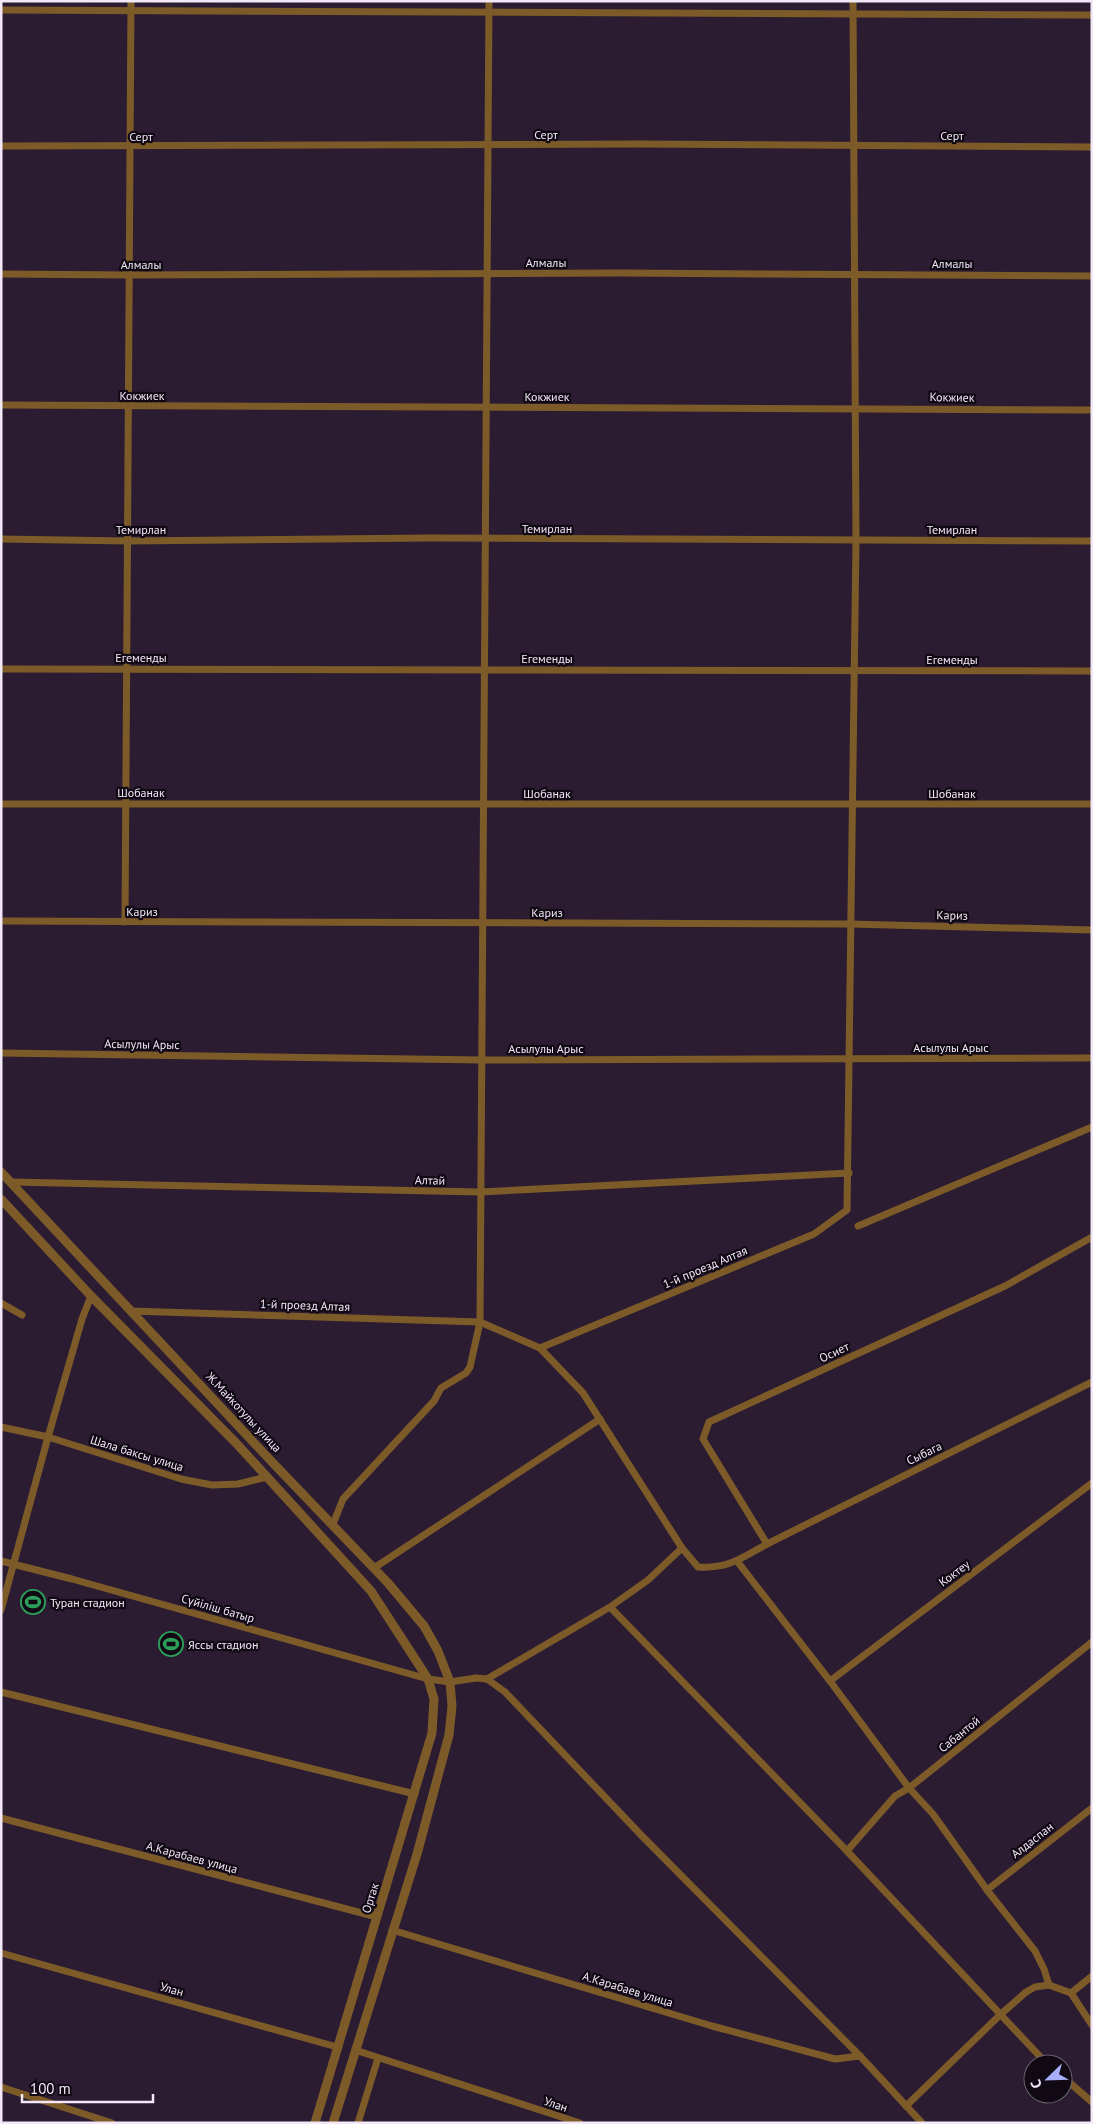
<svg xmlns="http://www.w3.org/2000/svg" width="1093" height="2124" font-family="'PT Sans',sans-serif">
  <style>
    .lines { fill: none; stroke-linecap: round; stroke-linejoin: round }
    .minor { stroke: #7d5b29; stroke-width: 7 }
    .tertiary { stroke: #7d5b29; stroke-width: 9 }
    .labels { text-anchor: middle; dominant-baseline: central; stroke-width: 4.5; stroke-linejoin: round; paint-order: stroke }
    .street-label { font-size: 12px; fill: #f2e8f8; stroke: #100913 }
    .poi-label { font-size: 12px; fill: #f2e8f8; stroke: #100913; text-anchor: start }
  </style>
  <rect width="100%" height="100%" fill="#2b1c32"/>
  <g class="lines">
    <g class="minor">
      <polyline points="1,10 1092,15"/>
      <polyline points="1,146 639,144 1092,147"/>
      <polyline points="1,274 130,275 620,273 1092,276"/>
      <polyline points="1,405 1092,410"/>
      <polyline points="1,539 128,541 428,538 1092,541"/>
      <polyline points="1,669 1092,671"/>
      <polyline points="1,804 1092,804"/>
      <polyline points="1,921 849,924 1092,930"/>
      <polyline points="125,922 131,1"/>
      <polyline points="1,1053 482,1060 1092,1058"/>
      <polyline points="11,1182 480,1192 849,1173"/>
      <polyline points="858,1226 1092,1127"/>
      <polyline points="1,1303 22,1315"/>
      <path d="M130 1311 480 1322 540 1348 583 1393 682 1548 698 1567C728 1569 742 1558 767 1544L1092 1382"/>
      <polyline points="540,1348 814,1234 847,1210 856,540 853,1"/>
      <polyline points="1,1427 48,1437 181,1479 212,1485 238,1484 267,1477"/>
      <polyline points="333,1524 343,1499 434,1401 441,1388 466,1373 470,1367 480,1322 489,1"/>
      <polyline points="767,1544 703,1439 709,1422 1005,1286 1092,1237"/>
      <polyline points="1,1561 72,1579 428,1679 450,1682 476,1678 487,1679 505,1692 642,1836 860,2056 922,2123"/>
      <polyline points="737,1561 830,1681 909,1788 933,1814 987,1890 1035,1951 1044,1969 1049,1985"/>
      <polyline points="374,1568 600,1419"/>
      <polyline points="610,1607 648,1580 682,1548"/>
      <polyline points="1,1610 48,1437 82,1319 91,1296"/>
      <polyline points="487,1679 610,1607 847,1851 1047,2064"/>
      <polyline points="830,1681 1092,1483"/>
      <polyline points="1,1692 415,1794"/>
      <polyline points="1,1818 377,1917"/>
      <polyline points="847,1851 895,1796 909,1788 1092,1642"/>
      <polyline points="987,1890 1092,1808"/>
      <polyline points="392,1930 712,2026 835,2059 860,2056"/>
      <polyline points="1,1953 337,2047"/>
      <polyline points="1071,1993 1092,1976"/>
      <polyline points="355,2050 580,2123"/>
      <polyline points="1063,2077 1092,2102"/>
      <polyline points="1,2087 112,2123"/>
      <polyline points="906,2106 1001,2014 1026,1992 1035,1987 1049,1985 1071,1993 1092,2025"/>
      <polyline points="358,2123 378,2058"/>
    </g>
    <g class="tertiary">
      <polyline points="1,1172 272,1462 388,1583 424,1626 438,1651 450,1682 452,1706 449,1735 417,1854 333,2123"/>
      <polyline points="1,1199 91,1296 236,1443 371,1591 428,1679 434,1699 432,1733 315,2123"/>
    </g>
  </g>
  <defs>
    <symbol id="stadium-ring" viewBox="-11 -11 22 22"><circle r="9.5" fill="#100913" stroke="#2e9e5b" stroke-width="1.5"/><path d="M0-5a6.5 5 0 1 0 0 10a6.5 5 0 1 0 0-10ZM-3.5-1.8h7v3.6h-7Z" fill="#2e9e5b"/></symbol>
  </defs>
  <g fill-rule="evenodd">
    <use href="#stadium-ring" x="19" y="1588" width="28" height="28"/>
    <use href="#stadium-ring" x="157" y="1630" width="28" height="28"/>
  </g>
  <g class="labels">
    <g class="street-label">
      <text x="546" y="134">Серт</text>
      <text x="952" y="135">Серт</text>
      <text x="141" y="136">Серт</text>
      <text x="546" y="262">Алмалы</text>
      <text x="952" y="263">Алмалы</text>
      <text x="141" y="264">Алмалы</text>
      <text x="142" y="395">Кокжиек</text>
      <text x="547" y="396">Кокжиек</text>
      <text transform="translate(952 397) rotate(1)">Кокжиек</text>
      <text x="547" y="528">Темирлан</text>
      <text x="141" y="529">Темирлан</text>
      <text x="952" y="529">Темирлан</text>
      <text x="141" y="657">Егеменды</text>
      <text x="547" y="658">Егеменды</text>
      <text x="952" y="659">Егеменды</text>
      <text x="141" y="792">Шобанак</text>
      <text x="547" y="793">Шобанак</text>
      <text x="952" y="793">Шобанак</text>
      <text x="142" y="911">Кариз</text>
      <text x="547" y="912">Кариз</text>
      <text transform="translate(952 915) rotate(1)">Кариз</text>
      <text transform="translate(142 1044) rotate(1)">Асылулы Арыс</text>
      <text x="951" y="1047">Асылулы Арыс</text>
      <text x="546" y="1048">Асылулы Арыс</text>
      <text transform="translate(430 1180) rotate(1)">Алтай</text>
      <text transform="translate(705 1267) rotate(-23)">1-й проезд Алтая</text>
      <text transform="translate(305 1305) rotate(2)">1-й проезд Алтая</text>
      <text transform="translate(834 1352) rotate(-25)">Осиет</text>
      <text transform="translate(244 1412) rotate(47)">Ж.Майкотулы улица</text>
      <text transform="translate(137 1453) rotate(17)">Шала баксы улица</text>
      <text transform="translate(924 1453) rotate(-26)">Сыбага</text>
      <text transform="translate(954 1573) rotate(-37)">Коктеу</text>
      <text transform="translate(218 1608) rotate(16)">Сүйіліш батыр</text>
      <text transform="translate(959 1734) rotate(-39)">Сабантой</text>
      <text transform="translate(1032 1840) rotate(-38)">Алдаспан</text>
      <text transform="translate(192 1857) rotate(15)">А.Карабаев улица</text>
      <text transform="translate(370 1898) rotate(-73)">Ортак</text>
      <text transform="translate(172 1989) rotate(16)">Улан</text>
      <text transform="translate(628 1989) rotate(17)">А.Карабаев улица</text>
      <text transform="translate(556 2104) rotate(18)">Улан</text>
    </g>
    <g class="poi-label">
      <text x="50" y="1602">Туран стадион</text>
      <text x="188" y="1644">Яссы стадион</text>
    </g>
  </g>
  <rect width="1093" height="2124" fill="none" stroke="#f2e8f8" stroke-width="5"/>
  <g transform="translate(1048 2079) rotate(247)"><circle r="24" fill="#100913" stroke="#6a626f"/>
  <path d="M0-4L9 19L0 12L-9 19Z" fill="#a8b0fc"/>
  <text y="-8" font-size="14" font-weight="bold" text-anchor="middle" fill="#f2e8f8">С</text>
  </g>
  <path d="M22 2094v8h131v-8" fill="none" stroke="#f2e8f8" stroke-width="2.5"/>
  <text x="30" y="2094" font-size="15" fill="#f2e8f8" stroke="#100913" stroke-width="4" paint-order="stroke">100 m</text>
</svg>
